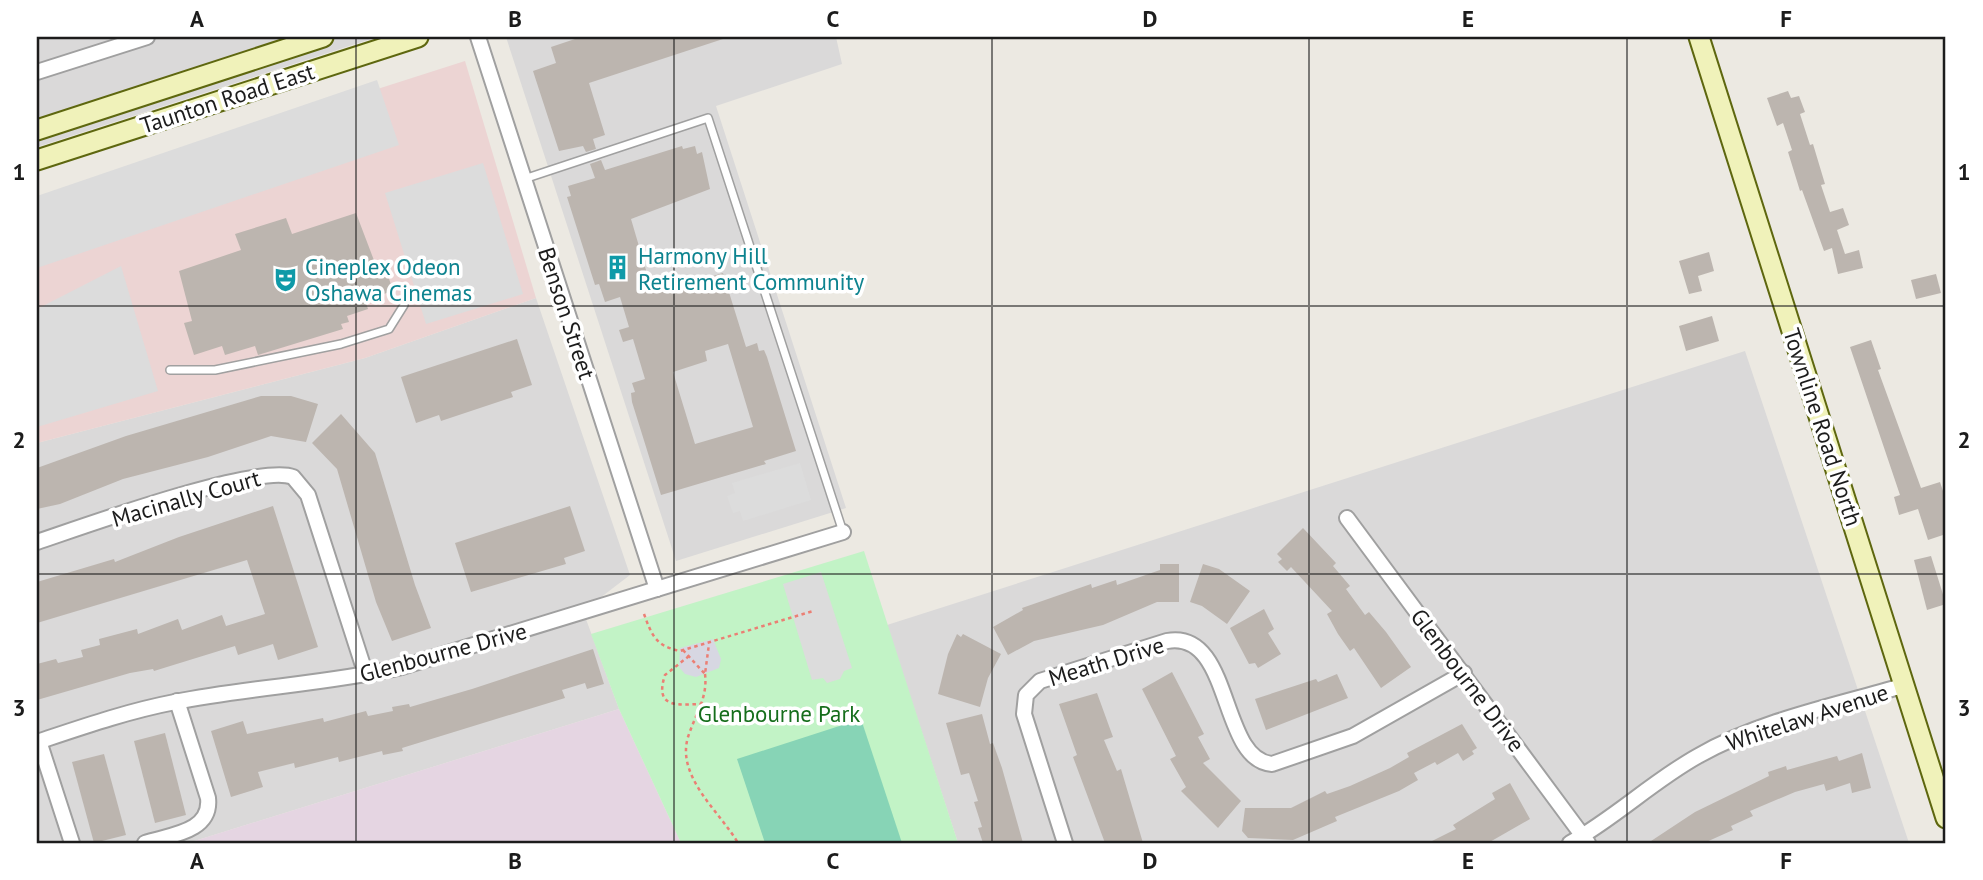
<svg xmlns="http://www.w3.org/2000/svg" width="1983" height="880" font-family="'PT Sans',sans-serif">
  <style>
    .residential { fill: #dad9d9 }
    .commercial { fill: #ecd4d3 }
    .industrial { fill: #e5d5e2 }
    .park { fill: #c2f3c6 }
    .pitch { fill: #87d4b6 }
    .parking { fill: #dcdcdc }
    .plaza { fill: #d7d7e2 }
    .building { fill: #bcb5af; fill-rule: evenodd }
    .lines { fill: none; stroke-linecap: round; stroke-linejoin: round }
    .service-casing { stroke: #a0a0a0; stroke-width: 10 }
    .minor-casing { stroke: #a0a0a0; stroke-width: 18 }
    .secondary-casing { stroke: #5e670f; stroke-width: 23 }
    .path { stroke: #eb7f74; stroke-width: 2.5; stroke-dasharray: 3.5 3.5; stroke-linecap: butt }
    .service { stroke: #fff; stroke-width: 7 }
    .minor { stroke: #fff; stroke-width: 14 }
    .secondary { stroke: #f0f2ba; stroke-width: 19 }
    .grid { fill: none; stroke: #1c1c1c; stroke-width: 2; stroke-opacity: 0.55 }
    .labels { text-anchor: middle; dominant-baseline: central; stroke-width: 7; stroke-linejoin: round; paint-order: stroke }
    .street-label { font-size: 23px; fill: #1c1c1c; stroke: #fff }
    .culture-label { font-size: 23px; fill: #0d838f; stroke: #fff; text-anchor: start }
    .park-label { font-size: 23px; fill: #166e1c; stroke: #fff }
    .neatline { fill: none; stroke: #1c1c1c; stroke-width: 2.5 }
    .grid-label { font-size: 23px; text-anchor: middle; font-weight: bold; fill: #1c1c1c }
  </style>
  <rect width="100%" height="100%" fill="#ece9e2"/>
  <g class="residential">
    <polygon points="37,37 377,37 37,147"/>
    <polygon points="506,37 836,37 842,64 716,106 846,508 676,561"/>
    <polygon points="536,298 630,575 583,611 619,709 188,843 37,843 37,443 365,358"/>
    <polygon points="1745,351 1909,843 958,843 887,625"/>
  </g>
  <polygon class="commercial" points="465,61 536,298 365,358 37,443 37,198"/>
  <polygon class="industrial" points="619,709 681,843 188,843"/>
  <polygon class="park" points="864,551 958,843 681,843 619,709 591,634"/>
  <polygon class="pitch" points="861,719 902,843 765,843 737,759"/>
  <g class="parking">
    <polygon points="377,80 399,145 37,268 37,196"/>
    <polygon points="483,163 523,294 426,324 385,193"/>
    <polygon points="121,266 158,391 37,427 37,309"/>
    <polygon points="800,463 811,500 743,521 740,511 733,513 727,496 735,493 732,483"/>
    <polygon points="821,572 852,668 844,671 840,679 827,683 823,678 812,680 783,584"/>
  </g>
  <polygon class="plaza" points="713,639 721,659 719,668 696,677 685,674 679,667 680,648"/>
  <g class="building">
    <polygon points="581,37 722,37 723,39 589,83 605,135 593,139 596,149 586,152 583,146 559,151 533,71 556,63 551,47"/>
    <polygon points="1788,91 1791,98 1799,96 1805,112 1800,114 1810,145 1813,144 1825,184 1821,185 1830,212 1843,208 1849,225 1837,230 1845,254 1859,250 1863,268 1838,274 1832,248 1824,251 1802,190 1800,191 1788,152 1792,150 1783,123 1777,126 1767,98"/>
    <path d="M682 146 683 149 695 146 697 154 702 152 710 189 631 219 651 287 664 283 666 290 723 273 746 347 757 343 759 351 764 350 767 357 796 451 764 461 766 464 661 495 632 402 631 393 635 392 632 383 645 379 633 339 623 342 619 330 629 327 620 297 605 302 599 284 595 285 567 197 571 196 568 186 595 178 590 164 601 160 605 170ZM728 344 753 427 695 444 673 372 707 361 705 351Z"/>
    <polygon points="356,213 375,263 383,260 393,291 365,300 368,309 347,316 349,322 341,324 343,329 258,355 255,346 225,355 222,346 194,355 184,323 192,321 179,271 241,250 235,234 286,218 292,234"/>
    <polygon points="1709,252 1714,271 1698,276 1702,291 1689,294 1679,261"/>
    <polygon points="1936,274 1941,293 1916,299 1911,280"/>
    <polygon points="1712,316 1719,341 1686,351 1679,326"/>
    <polygon points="517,339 532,385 511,392 513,397 441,421 439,415 416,423 401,377"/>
    <polygon points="1871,340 1881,369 1878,370 1921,488 1940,482 1943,491 1946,490 1946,534 1928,540 1918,509 1899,515 1894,497 1900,495 1850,347"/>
    <polygon points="261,396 291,396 318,404 306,442 271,436 208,457 123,479 60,504 37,509 37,468 126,436"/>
    <polygon points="341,414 375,453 415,585 431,628 392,641 376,602 337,469 312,443"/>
    <polygon points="273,506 318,647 278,660 273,644 238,655 235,646 154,671 153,669 130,673 37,700 37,664 56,659 58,663 83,657 81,650 100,645 99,639 137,629 138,634 178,619 182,630 222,615 226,626 265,614 247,560 37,623 37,582 114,559 115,562 179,537"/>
    <polygon points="570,506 585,551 564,558 566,564 471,592 455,543"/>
    <polygon points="1303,528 1336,563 1333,566 1350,586 1346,589 1365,615 1369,612 1386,632 1411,667 1381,688 1354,648 1350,651 1338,634 1327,614 1332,611 1291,567 1287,571 1278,562 1282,559 1277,554"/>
    <polygon points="1931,556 1946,604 1927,610 1914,560"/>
    <polygon points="1160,564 1179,564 1179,602 1157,602 1103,625 1034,641 1008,655 993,627 1023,610 1022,608 1091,584 1092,588 1116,580 1117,585 1160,570"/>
    <polygon points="1203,564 1219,569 1250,591 1227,624 1202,606 1190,602"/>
    <polygon points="1264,609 1274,629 1268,633 1281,654 1258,668 1255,663 1249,664 1230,628"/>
    <polygon points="957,634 961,637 963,634 1001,654 988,678 980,707 938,694 948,654"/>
    <polygon points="593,649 604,684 587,689 585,683 562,690 565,698 402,748 403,751 383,755 382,751 339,762 338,757 295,768 294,763 258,772 263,787 231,797 211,731 243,721 247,734 323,718 324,722 366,711 368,716 393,711 392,707 409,704 410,707 472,689"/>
    <polygon points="1172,672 1204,734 1198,737 1210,759 1203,763 1241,801 1218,828 1181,791 1186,787 1170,759 1176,756 1142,689"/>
    <polygon points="1337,674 1348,698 1266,730 1255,699 1316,679 1318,682"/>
    <polygon points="1097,693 1113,737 1104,740 1117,771 1121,769 1143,843 1105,843 1073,757 1077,755 1059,704"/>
    <polygon points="982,714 990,744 993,743 1002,768 1023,843 983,843 978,828 982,827 974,802 978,801 969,773 961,775 946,723"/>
    <polygon points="1462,724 1477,748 1472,751 1474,754 1463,761 1458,753 1437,765 1435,762 1414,773 1418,780 1399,791 1335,817 1337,821 1293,840 1248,838 1242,831 1245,808 1291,808 1325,791 1327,794 1350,786 1390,768 1409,757 1407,753"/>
    <polygon points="165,733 186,815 155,823 134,741"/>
    <polygon points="1862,753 1871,788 1852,793 1850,783 1826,791 1824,784 1795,792 1750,811 1753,816 1731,826 1733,830 1704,843 1648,843 1695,812 1769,776 1768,772 1786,766 1787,770 1837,756 1839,761"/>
    <polygon points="104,754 126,835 94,843 72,762"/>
    <polygon points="1510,783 1530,819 1488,843 1428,843 1456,829 1453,825 1495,799 1492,793"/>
  </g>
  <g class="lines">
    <defs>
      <g id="service">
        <polyline points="524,179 708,118 843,532"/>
        <polyline points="170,370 215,370 341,344 389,329 404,305"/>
      </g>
      <g id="minor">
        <polyline points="478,37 657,589"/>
        <polyline points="37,72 147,37"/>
        <polyline points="1347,518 1588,843"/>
        <path d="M37 542C82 527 258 463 293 477L308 495 366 675"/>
        <polyline points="39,741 72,843"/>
        <path d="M37 742C82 727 128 711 175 702 250 687 327 684 402 667L843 532"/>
        <path d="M145 843C170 835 212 832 208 798L177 701"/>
        <path d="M1065 843 1024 714 1026 695 1040 681 1167 641C1233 629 1219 760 1272 764L1353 736 1464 673"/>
        <path d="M1570 843C1615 818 1653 781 1698 756 1761 720 1837 705 1906 685"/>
      </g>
      <g id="secondary">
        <polyline points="1699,37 1946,818"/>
        <polyline points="37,130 323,37"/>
        <polyline points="37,160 418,37"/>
      </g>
    </defs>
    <use href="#service" class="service-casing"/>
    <use href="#minor" class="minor-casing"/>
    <use href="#secondary" class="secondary-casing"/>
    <g class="path">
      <path d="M644 614C652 636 656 646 680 651L813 611"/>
      <polyline points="683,650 705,674 709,644"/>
      <path d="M689 656 665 675C653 711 682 704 702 704"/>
      <path d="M705 674C708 698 695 715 688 737 676 777 720 812 738 843"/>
    </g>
    <use href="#service" class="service"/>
    <use href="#minor" class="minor"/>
    <use href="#secondary" class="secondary"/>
  </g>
  <path class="grid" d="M356 37V843M674 37V843M992 37V843M1309 37V843M1627 37V843M37 306H1946M37 574H1946"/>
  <defs>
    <symbol id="building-bare" viewBox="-9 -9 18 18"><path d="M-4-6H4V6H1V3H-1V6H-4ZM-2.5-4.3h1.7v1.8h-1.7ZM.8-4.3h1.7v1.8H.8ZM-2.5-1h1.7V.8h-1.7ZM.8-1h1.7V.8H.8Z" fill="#0f9aa8" stroke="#fff" stroke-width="2.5" paint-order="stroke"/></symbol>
    <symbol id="theatre-bare" viewBox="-9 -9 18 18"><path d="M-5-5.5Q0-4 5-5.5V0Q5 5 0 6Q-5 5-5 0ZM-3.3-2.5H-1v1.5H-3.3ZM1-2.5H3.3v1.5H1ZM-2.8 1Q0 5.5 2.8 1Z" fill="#0f9aa8" stroke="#fff" stroke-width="2.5" paint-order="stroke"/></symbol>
  </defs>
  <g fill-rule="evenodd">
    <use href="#building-bare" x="600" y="250" width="35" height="35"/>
    <use href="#theatre-bare" x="268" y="262" width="35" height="35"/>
  </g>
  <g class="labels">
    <g class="street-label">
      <text transform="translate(227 98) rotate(-18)">Taunton Road East</text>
      <text transform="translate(567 313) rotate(72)">Benson Street</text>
      <text transform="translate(1823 427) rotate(72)">Townline Road North</text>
      <text transform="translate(186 498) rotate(-16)">Macinally Court</text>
      <text transform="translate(443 652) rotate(-15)">Glenbourne Drive</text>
      <text transform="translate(1106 661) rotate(-17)">Meath Drive</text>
      <text transform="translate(1468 680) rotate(53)">Glenbourne Drive</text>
      <text transform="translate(1807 717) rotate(-18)">Whitelaw Avenue</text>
    </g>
    <g class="culture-label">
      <text x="638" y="255">Harmony Hill<tspan x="638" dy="26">Retirement Community</tspan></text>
      <text x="305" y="266">Cineplex Odeon<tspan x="305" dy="26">Oshawa Cinemas</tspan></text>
    </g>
    <g class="park-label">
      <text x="779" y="713">Glenbourne Park</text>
    </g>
  </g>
  <rect width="1983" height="880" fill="none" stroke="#ffffff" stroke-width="77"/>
  <rect x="38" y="38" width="1906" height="804" class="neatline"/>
  <g class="grid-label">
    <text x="197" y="27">A</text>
    <text x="515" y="27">B</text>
    <text x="833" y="27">C</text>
    <text x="1150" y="27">D</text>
    <text x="1468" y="27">E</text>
    <text x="1786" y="27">F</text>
    <text x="19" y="180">1</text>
    <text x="1964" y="180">1</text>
    <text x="19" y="448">2</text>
    <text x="1964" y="448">2</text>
    <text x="19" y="716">3</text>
    <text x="1964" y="716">3</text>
    <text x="197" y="869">A</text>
    <text x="515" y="869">B</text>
    <text x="833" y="869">C</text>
    <text x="1150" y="869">D</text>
    <text x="1468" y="869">E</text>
    <text x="1786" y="869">F</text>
  </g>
</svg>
